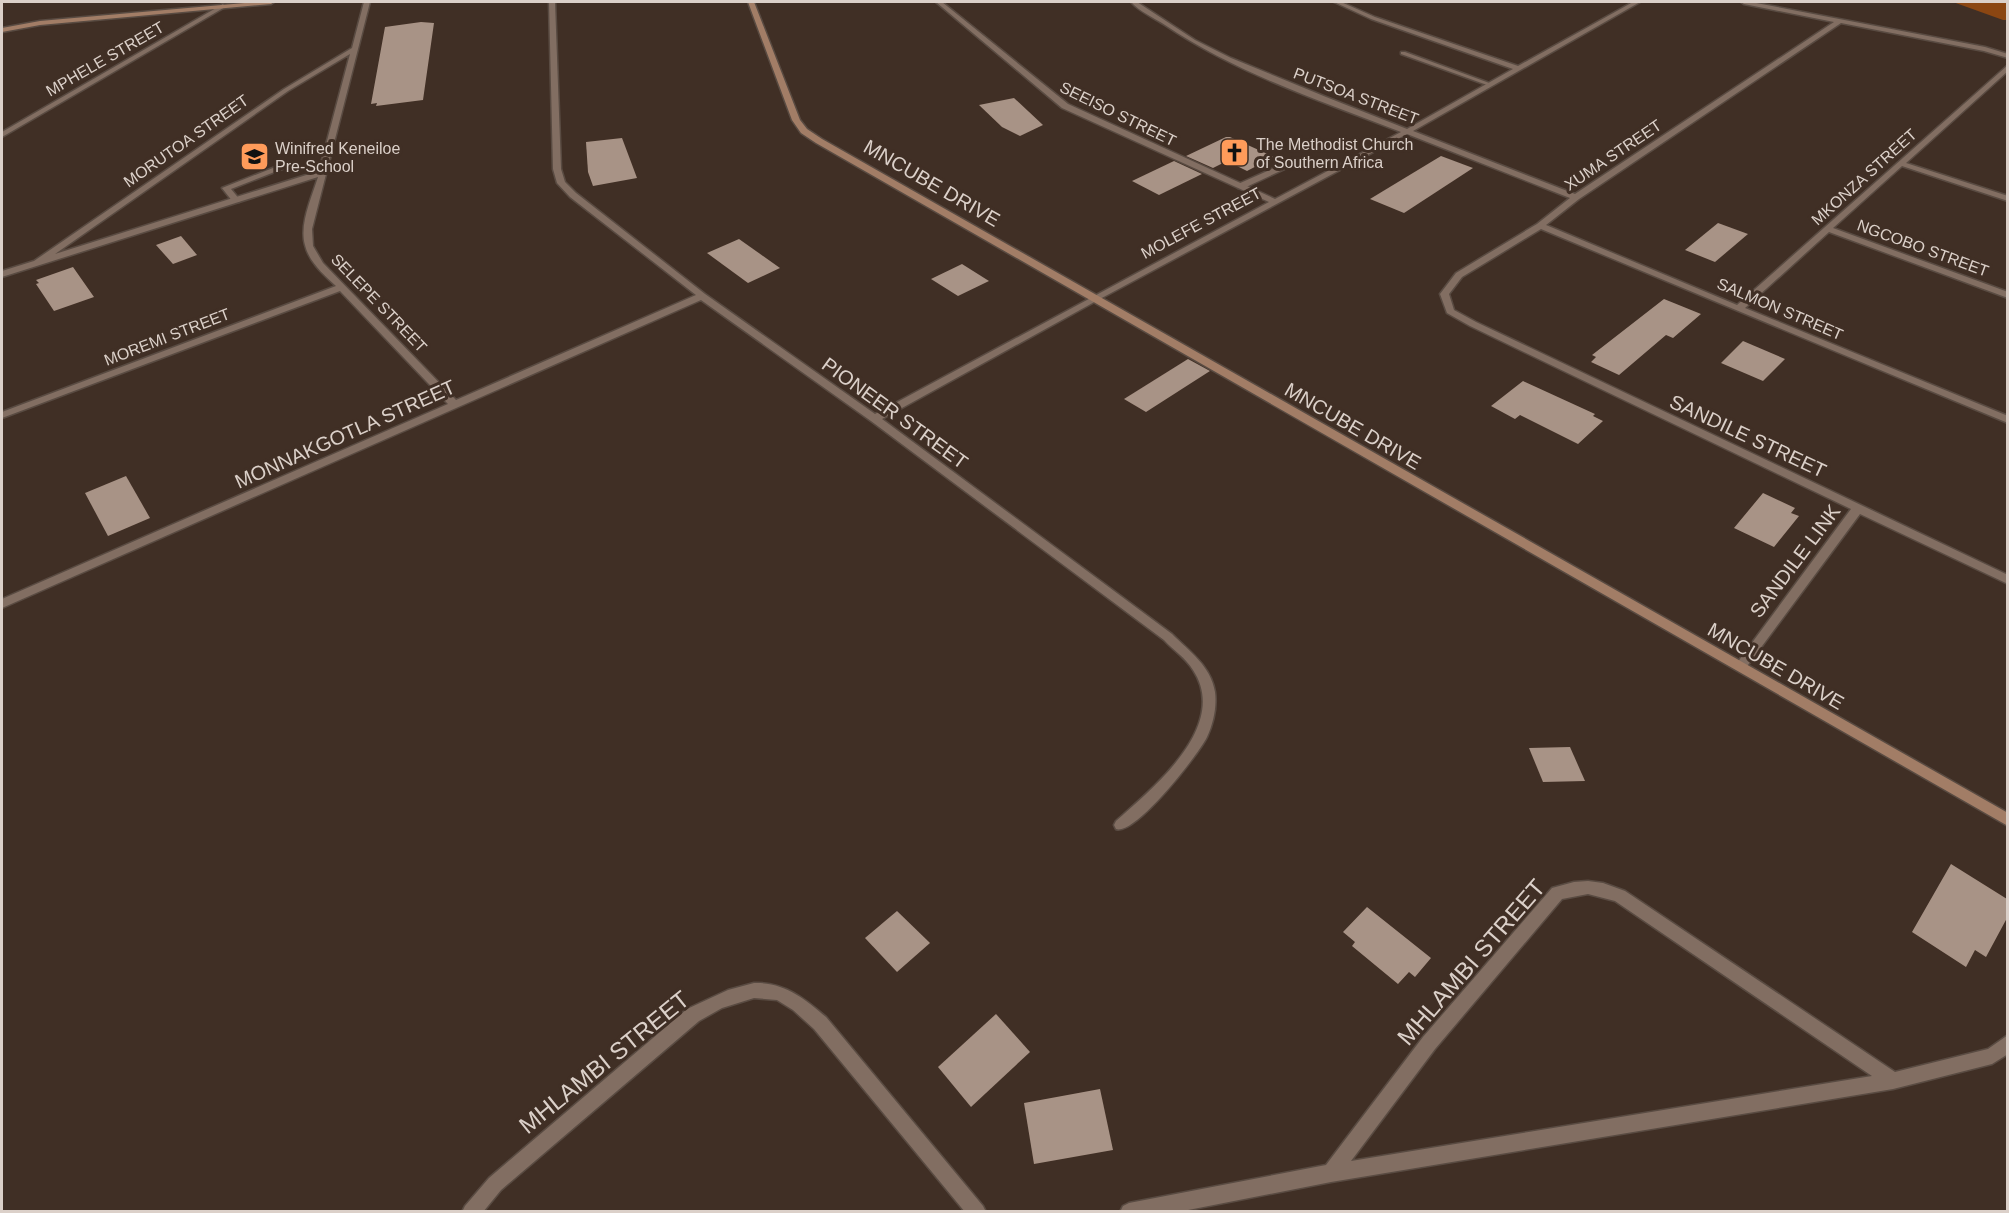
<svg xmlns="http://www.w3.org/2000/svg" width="2009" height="1213" font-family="Arial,sans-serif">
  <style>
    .green { fill: #8b4612 }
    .building { fill: #a89386 }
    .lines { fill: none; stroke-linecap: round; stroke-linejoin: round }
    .lane-casing { stroke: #594b42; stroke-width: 3 }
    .street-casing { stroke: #594b42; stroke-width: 3 }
    .secondary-casing { stroke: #594b42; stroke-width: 3 }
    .lane { fill: #826e62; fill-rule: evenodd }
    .street { fill: #826e62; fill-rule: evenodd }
    .secondary { fill: #a27d66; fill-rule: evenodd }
    .labels { text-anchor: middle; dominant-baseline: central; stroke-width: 6; stroke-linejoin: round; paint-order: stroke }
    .far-street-label { font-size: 16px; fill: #dbd0c9; stroke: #402f25 }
    .far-poi-label { font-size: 16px; fill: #dbd0c9; stroke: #402f25; text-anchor: start }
    .street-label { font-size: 20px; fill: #dbd0c9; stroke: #402f25 }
    .near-street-label { font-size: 24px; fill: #dbd0c9; stroke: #402f25 }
  </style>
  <rect width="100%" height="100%" fill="#402f25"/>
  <polygon class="green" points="1953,2 2007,2 2007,20 2003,20"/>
  <g class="building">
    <polygon points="421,22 434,23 423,100 376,106 377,103 371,104 385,27"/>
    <polygon points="1014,98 1043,125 1020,136 1002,127 979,105"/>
    <polygon points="1226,137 1230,137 1274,157 1247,171 1227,161 1213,168 1186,156"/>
    <polygon points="622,138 637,178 593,186 588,172 586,142"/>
    <polygon points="1441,156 1473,168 1404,213 1370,199"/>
    <polygon points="1174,161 1202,174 1159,195 1132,181"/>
    <polygon points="1718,223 1748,234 1715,262 1685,250"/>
    <polygon points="181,236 197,255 173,264 156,245"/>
    <polygon points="739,239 780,268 748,283 707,253"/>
    <polygon points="962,264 989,281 958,296 931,279"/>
    <polygon points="73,267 94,297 54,311 36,284 39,283 36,280"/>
    <polygon points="1664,299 1701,314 1673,338 1666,335 1619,375 1591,362 1596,357 1592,355"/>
    <polygon points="1743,341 1785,359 1763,381 1721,363"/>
    <polygon points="1188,359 1210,371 1146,412 1124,399"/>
    <polygon points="1523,381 1595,414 1593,416 1603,421 1578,444 1520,415 1515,419 1491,406"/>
    <polygon points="126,476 150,518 108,536 85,493"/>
    <polygon points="1763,493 1795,508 1791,513 1799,516 1774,547 1734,528"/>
    <polygon points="1570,747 1585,781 1543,782 1529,748"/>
    <polygon points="1951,864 2007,899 2007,918 1986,957 1975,950 1966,967 1912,932"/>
    <polygon points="1367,907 1431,958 1415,977 1409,972 1398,984 1352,946 1355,942 1343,932"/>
    <polygon points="897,911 930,943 897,972 865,938"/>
    <polygon points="996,1014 1030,1052 971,1107 938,1067"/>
    <polygon points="1100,1089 1113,1150 1034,1164 1024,1103"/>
  </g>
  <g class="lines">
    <defs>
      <g id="lane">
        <polygon points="1401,52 1405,52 1492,84 1487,85 1401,54"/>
        <polygon points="1276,156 1282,156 1290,161 1289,167 1244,188 1238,188 1238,184 1283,164 1276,160"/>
        <polygon points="288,162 295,164 231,189 240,200 239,202 233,202 222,188"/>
      </g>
      <g id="street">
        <path d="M364 2H370L312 229 313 246 323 263 456 400 696 295 570 197 557 183 553 169 549 2H555L561 169 565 182 576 193 705 294 875 414 1269 202 1062 108 936 2H942L1068 104 1275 199 1401 132C1321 101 1236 73 1165 25 1154 18 1139 11 1131 2H1137L1195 40 1231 58 1326 97 1407 129 1513 69 1371 19 1334 2H1341L1375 17 1518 66 1633 2H1640L1413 131 1575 194 1834 22 1744 4 1741 2H1751L1985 47 2008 54V58L1984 51 1841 23 1579 199 1546 225 1737 305 2008 65V71L1906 163 2008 196V201L1902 166 1833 228 2008 292V298L1829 232 1745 308 2008 416V423L1541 229 1462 277 1449 294 1454 310 1476 322 2008 575V584L1860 514 1745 669H1737L1735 666 1737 663 1851 509 1470 326 1447 313 1440 294 1456 273 1537 224 1570 198 1407 134 1098 300 882 419 1172 634C1189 651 1211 666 1215 692 1217 707 1213 724 1207 737 1198 755 1135 836 1116 829L1114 825 1116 821C1153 788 1230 726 1193 670 1186 658 1173 650 1164 640L871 421 701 300 2 608V599L448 404 340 291 2 418V412L336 286C324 275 309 262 305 245 299 224 312 197 318 177L5 276 2 277V271L34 261 284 89 352 48ZM350 54 319 171 55 254 288 91Z"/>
        <polygon points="223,4 225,7 2,137 2,132"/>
        <path d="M1588 881 1603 883 1625 891 1895 1072 1988 1049 2008 1035V1054L1992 1064 1893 1089 1331 1182 1178 1212H1120L1123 1206 1129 1203 1326 1165 1423 1037 1552 888 1574 882ZM1588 894 1615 901 1872 1076 1351 1161 1435 1049 1562 899Z"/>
        <path d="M754 983C784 982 804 998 826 1017L983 1206 986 1212H965L814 1029 793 1010 777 1000 754 998 722 1008 699 1021 501 1190 483 1212H462L465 1206 489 1178 687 1009 728 990Z"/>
      </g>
      <g id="secondary">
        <polygon points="256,2 274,2 271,4 40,25 2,32 2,28 40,21"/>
        <polygon points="748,2 754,2 800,120 807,129 822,139 2008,813 2008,826 816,143 801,133 792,120"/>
      </g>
    </defs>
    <use href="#lane" class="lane-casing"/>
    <use href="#street" class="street-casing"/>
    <use href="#secondary" class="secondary-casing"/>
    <use href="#lane" class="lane"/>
    <use href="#street" class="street"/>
    <use href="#secondary" class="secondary"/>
  </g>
  <defs>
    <symbol id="church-square" viewBox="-11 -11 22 22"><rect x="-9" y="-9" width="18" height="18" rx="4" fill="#ff9b5a" stroke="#402f25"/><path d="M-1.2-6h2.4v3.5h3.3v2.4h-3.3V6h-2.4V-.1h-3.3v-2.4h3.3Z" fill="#111"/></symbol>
    <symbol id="school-square" viewBox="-11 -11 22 22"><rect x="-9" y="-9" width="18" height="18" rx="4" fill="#ff9b5a" stroke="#402f25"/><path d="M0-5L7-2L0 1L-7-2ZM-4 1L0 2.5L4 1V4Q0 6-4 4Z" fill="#111"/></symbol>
  </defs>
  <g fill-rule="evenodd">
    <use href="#church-square" x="1218" y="136" width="33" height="33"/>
    <use href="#school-square" x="238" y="140" width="33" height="33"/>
  </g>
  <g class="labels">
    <g class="far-street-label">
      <text transform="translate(105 59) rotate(-30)">MPHELE STREET</text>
      <text transform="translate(1356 96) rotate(21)">PUTSOA STREET</text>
      <text transform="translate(1118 114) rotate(26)">SEEISO STREET</text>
      <text transform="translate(186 141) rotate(-35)">MORUTOA STREET</text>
      <text transform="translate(1613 155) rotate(-34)">XUMA STREET</text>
      <text transform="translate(1864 177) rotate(-42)">MKONZA STREET</text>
      <text transform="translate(1201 223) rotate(-28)">MOLEFE STREET</text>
      <text transform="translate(1923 248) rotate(20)">NGCOBO STREET</text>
      <text transform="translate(379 303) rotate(46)">SELEPE STREET</text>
      <text transform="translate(1780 309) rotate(23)">SALMON STREET</text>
      <text transform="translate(167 337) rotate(-21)">MOREMI STREET</text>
    </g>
    <g class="far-poi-label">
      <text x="1256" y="144">The Methodist Church<tspan x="1256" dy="18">of Southern Africa</tspan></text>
      <text x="275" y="148">Winifred Keneiloe<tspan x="275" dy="18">Pre-School</tspan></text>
    </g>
    <g class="street-label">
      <text transform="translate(932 183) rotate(30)">MNCUBE DRIVE</text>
      <text transform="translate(895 413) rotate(36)">PIONEER STREET</text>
      <text transform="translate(1353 426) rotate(30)">MNCUBE DRIVE</text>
      <text transform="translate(345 434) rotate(-24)">MONNAKGOTLA STREET</text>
      <text transform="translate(1748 436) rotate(25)">SANDILE STREET</text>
      <text transform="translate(1795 561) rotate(-53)">SANDILE LINK</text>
      <text transform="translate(1776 666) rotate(30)">MNCUBE DRIVE</text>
    </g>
    <g class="near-street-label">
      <text transform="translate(1471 962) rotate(-49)">MHLAMBI STREET</text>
      <text transform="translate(604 1062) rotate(-39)">MHLAMBI STREET</text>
    </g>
  </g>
  <rect width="2009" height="1213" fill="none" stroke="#dbd0c9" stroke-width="6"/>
</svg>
